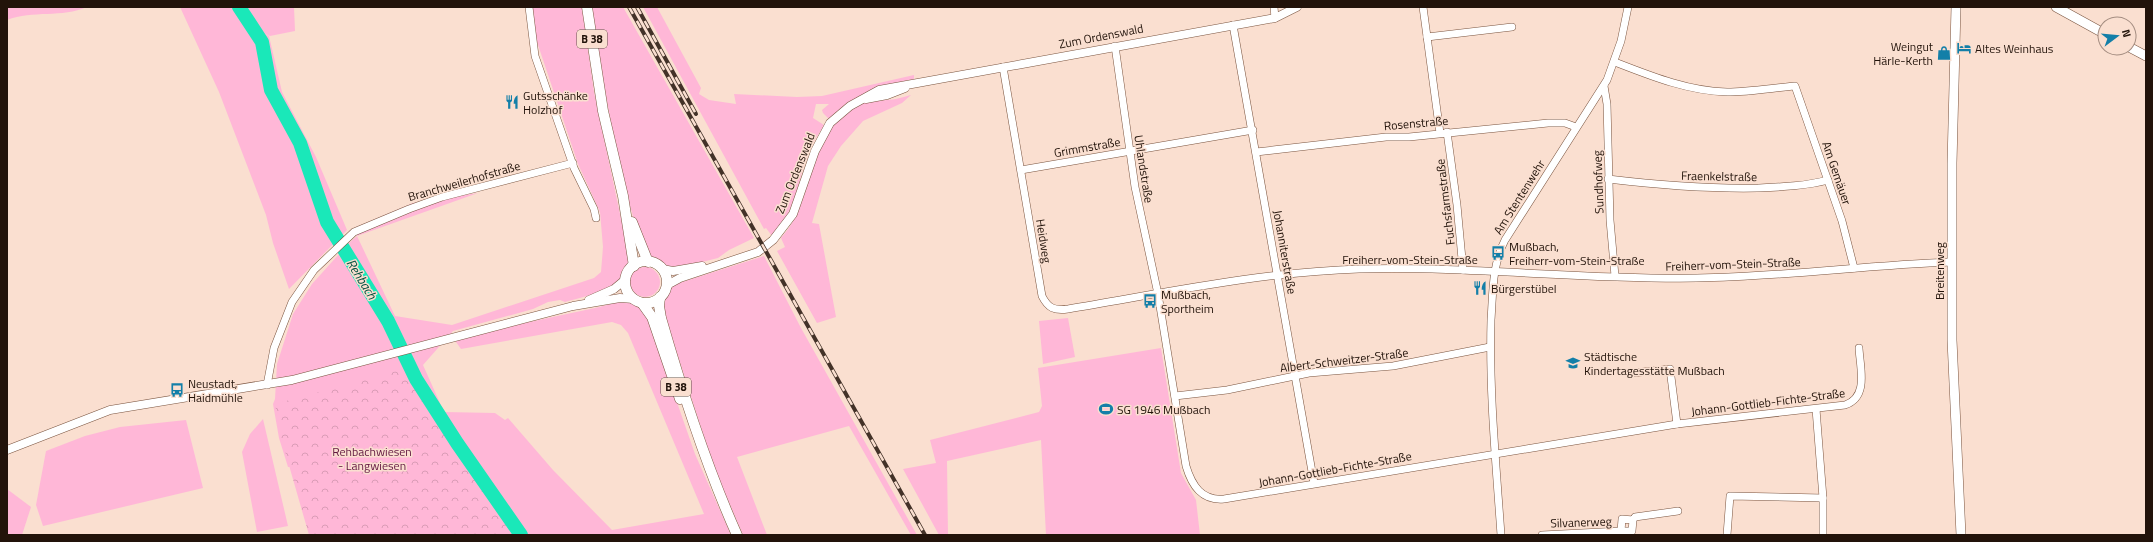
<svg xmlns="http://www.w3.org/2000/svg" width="2153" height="542" font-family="'Titillium Web',sans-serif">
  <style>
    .green { fill: #ffb7d7 }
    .forest { fill: url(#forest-crowns) }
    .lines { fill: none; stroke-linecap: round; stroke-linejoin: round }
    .river { stroke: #1ae8b9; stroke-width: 14 }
    .minor-casing { stroke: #7a543f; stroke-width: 8 }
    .tertiary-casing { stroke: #7a543f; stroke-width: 9 }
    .secondary-casing { stroke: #7a543f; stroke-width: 10 }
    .primary-casing { stroke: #7a543f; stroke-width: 11 }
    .minor { stroke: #fff; stroke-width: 7 }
    .tertiary { stroke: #fff; stroke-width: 8 }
    .secondary { stroke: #fff; stroke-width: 9 }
    .primary { stroke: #fff; stroke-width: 10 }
    .rail-casing { stroke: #433228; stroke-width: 4 }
    .rail { stroke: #fadfd0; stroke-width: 2.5; stroke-dasharray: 8; stroke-linecap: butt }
    .labels { text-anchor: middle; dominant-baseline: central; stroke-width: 3; stroke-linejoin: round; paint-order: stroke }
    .shield { fill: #fadfd0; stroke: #635045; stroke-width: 1 }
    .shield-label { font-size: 11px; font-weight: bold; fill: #22130a }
    .street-label { font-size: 12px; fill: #22130a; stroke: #fadfd0 }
    .poi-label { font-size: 12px; fill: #22130a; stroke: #fadfd0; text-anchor: start }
    .park-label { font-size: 12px; fill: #621841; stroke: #fadfd0 }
    .water-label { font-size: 13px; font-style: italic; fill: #00503e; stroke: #fadfd0 }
  </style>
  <defs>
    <pattern id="forest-crowns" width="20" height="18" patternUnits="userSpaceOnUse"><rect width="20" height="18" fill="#ffb7d7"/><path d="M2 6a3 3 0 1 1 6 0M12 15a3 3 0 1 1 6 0" fill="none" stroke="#da9cb7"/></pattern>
  </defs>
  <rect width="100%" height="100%" fill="#fadfd0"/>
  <g class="green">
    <path d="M7 7H87C62 18 33 10 7 20Z"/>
    <polygon points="180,7 294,7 295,31 270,36 261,32 269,36 282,92 316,157 347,230 289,289 273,243 266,215 219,92"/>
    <path d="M531 7H582L594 92 629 256C626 291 592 294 565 302L560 300 548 302 533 309 453 331 423 365 444 412 495 413 505 420 508 418 553 470 612 530 704 514 628 333 621 325 612 322 461 349 456 342 457 339C503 327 549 318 595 308 605 306 622 299 631 302 640 304 644 312 648 319L695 454 731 535H318L347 462 288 467 279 438 273 404 275 399 277 364 293 314 312 284 349 243 357 236 354 228 413 203 478 193 357 236 395 316 452 325 594 278 601 272 603 247 600 212 578 164 536 39Z"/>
    <polygon points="592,7 623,7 754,238 729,250 718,258 678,268 665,267 650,257 641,242 621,177 600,64"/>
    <path d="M643 7H657L701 88 699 94 709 100 736 104 734 94 797 97 822 96 914 75V79C883 86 852 96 829 119L823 113 822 110 829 104H816L813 118 824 125C821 131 816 137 813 143 796 177 800 207 772 236L766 228 764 229Z"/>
    <path d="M911 95 902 103 863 121 841 146 828 166 812 223 819 224 836 317 817 323 777 251 785 247 781 238C817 200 805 132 857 106 867 101 876 101 887 100 894 100 903 97 911 95Z"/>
    <polygon points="764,256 801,328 917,535 911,535 849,426 737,457 767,535 743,535 714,468 661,304 671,287 679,283"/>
    <circle cx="645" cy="282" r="15"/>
    <polygon points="1068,318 1075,357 1043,364 1039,321"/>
    <polygon points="1161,348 1181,473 1196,500 1200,535 1046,535 1041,440 947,461 948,535 939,535 903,469 936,463 930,440 1039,412 1042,406 1038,368"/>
    <polygon points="263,419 288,526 257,532 242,452 250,434"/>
    <polygon points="186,420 203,488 43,526 36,505 46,451 85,436 120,427"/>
    <polygon points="7,489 31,507 22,535 7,535"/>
  </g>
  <polygon class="forest" points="415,366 425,396 439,414 446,434 467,458 472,469 520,535 309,535 280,434 275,404"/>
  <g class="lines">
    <polyline class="river" points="239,7 262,42 271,90 300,143 327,222 388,321 416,379 457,443 521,535"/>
    <defs>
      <g id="minor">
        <polyline points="529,7 535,56 574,168 594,209 596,218"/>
        <polyline points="1274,7 1275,18"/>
        <polyline points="1423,7 1440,133"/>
        <polyline points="1233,25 1314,483"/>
        <polyline points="1427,37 1512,27"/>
        <path d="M1115 46 1135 187 1158 294 1186 466C1192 486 1202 501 1224 499L1677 424 1845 405C1869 397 1860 368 1859 348"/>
        <path d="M1615 62C1651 76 1688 91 1727 92 1750 92 1772 88 1795 86L1842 221 1854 268"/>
        <path d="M1003 67 1042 296C1048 308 1054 311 1068 309 1164 293 1261 272 1359 269 1472 266 1585 280 1697 278 1782 277 1866 265 1951 262"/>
        <polyline points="1604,86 1607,104 1610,220 1615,276"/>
        <polyline points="1447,132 1457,205 1463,270"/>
        <polyline points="1256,152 1386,137 1409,137 1548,123 1565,123 1576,127"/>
        <polyline points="1021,170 1253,130"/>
        <path d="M1608 179C1658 185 1708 189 1758 188 1781 187 1806 186 1828 180"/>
        <polyline points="1633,373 1670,369 1677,424"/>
        <polyline points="267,385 274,348 292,302 314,270 354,232 409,209 442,197 573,163"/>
        <polyline points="1175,396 1227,390 1309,373 1393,366 1490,347"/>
        <polyline points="1816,409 1823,498 1823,535"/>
        <polyline points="1633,520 1632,531 1621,531 1622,519 1633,520 1635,517 1678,511"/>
        <path d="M1501 535C1496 463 1489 392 1491 320 1493 292 1492 265 1505 240L1607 80 1621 41 1628 7"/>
        <polyline points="1542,535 1621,531"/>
        <polyline points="1727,535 1730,496 1823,498"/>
      </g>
      <g id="tertiary">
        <polyline points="866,99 887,95 905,88"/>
        <polyline points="662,269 673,271 702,266"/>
        <polyline points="666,288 669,284 680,278 758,252 773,240 793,214 815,151 830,123 850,106 879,90 1275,18 1297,7"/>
        <polyline points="589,300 614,289 626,279"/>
        <polyline points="7,450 110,410 292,380 573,306 620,298 634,299"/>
      </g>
      <g id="secondary">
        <polyline points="1956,7 1952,163 1952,340 1961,535"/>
        <polyline points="2056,7 2105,34"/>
        <polyline points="2129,47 2146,56"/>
      </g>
      <g id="primary">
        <polyline points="587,7 603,111 623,196 634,266"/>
        <polyline points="632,222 648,262"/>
        <circle cx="646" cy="282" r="21"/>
        <path d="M660 297 659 306 661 318C682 391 706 466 737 535"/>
        <polyline points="642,303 652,317 680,399"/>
      </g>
    </defs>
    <use href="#minor" class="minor-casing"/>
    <use href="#tertiary" class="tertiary-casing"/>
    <use href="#secondary" class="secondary-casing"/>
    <use href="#primary" class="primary-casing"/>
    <use href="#minor" class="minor"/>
    <use href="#tertiary" class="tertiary"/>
    <use href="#secondary" class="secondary"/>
    <use href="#primary" class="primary"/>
    <defs>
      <g id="rail">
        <polyline points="629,7 925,535"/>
        <polyline points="637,7 696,114"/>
      </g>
    </defs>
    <use href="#rail" class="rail-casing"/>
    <use href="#rail" class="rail"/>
  </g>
  <defs>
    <symbol id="hotel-bare" viewBox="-9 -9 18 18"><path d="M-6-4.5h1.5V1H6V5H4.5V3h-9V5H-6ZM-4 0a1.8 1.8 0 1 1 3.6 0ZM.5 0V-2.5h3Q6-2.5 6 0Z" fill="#137fa8" stroke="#fadfd0" stroke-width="2.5" paint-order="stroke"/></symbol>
    <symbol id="shop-bare" viewBox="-9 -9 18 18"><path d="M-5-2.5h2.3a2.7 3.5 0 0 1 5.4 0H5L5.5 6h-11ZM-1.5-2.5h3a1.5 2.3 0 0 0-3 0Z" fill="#137fa8" stroke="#fadfd0" stroke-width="2.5" paint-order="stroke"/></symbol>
    <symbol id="restaurant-bare" viewBox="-9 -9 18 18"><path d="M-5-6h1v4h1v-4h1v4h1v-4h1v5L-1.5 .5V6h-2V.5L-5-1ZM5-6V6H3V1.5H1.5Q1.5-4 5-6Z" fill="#137fa8" stroke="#fadfd0" stroke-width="2.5" paint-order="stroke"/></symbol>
    <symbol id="bus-bare" viewBox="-9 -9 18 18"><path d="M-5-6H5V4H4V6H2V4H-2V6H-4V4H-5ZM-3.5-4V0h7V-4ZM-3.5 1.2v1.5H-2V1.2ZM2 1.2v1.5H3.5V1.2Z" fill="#137fa8" stroke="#fadfd0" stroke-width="2.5" paint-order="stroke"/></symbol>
    <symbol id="school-bare" viewBox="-9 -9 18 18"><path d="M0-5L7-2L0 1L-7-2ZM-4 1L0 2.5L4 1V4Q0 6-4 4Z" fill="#137fa8" stroke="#fadfd0" stroke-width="2.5" paint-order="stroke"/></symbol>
    <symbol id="stadium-bare" viewBox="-9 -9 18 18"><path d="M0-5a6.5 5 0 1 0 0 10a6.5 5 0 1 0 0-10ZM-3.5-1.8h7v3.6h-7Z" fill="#137fa8" stroke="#fadfd0" stroke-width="2.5" paint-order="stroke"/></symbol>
  </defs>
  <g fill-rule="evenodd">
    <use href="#hotel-bare" x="1954" y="38" width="20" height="20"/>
    <use href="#shop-bare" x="1934" y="43" width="20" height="20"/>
    <use href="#restaurant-bare" x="502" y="92" width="20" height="20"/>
    <use href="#bus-bare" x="1488" y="243" width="20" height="20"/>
    <use href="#restaurant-bare" x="1470" y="278" width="20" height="20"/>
    <use href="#bus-bare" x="1140" y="291" width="20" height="20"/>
    <use href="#school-bare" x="1563" y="353" width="20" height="20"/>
    <use href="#bus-bare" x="167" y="380" width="20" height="20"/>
    <use href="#stadium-bare" x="1096" y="399" width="20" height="20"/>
  </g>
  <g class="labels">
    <g class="shield">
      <rect x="577" y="30" width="30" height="18" rx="3"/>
      <rect x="661" y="378" width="30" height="18" rx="3"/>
    </g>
    <g class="shield-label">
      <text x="592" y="39">B 38</text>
      <text x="676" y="387">B 38</text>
    </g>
    <g class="street-label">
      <text transform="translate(1101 36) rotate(-11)">Zum Ordenswald</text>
      <text transform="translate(1416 123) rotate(-5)">Rosenstraße</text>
      <text transform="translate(1087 147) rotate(-10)">Grimmstraße</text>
      <text transform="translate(1144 169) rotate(81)">Uhlandstraße</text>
      <text transform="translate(795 173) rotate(-68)">Zum Ordenswald</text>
      <text transform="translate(1837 173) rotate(71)">Am Gemäuer</text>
      <text transform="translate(1719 176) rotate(1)">Fraenkelstraße</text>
      <text transform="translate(464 181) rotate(-16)">Branchweilerhofstraße</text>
      <text transform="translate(1598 182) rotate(-92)">Sundhofweg</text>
      <text transform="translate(1519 197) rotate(-58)">Am Stentenwehr</text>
      <text transform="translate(1445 202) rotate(-97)">Fuchsfarmstraße</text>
      <text transform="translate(1044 241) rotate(81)">Heidweg</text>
      <text transform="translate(1285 252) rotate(80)">Johanniterstraße</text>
      <text x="1410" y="259">Freiherr-vom-Stein-Straße</text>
      <text transform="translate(1733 264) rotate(-2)">Freiherr-vom-Stein-Straße</text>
      <text transform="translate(1939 271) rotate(-90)">Breitenweg</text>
      <text transform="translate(1344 360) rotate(-7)">Albert-Schweitzer-Straße</text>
      <text transform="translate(1768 402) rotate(-7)">Johann-Gottlieb-Fichte-Straße</text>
      <text transform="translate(1335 469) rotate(-10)">Johann-Gottlieb-Fichte-Straße</text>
      <text transform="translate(1581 522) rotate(-2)">Silvanerweg</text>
    </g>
    <g class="poi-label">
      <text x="1933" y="46" text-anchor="end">Weingut<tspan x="1933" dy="14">Härle-Kerth</tspan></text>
      <text x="1975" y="48">Altes Weinhaus</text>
      <text x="523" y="95">Gutsschänke<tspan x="523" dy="14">Holzhof</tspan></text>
      <text x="1509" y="246">Mußbach,<tspan x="1509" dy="14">Freiherr-vom-Stein-Straße</tspan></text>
      <text x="1491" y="288">Bürgerstübel</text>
      <text x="1161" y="294">Mußbach,<tspan x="1161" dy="14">Sportheim</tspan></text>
      <text x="1584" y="356">Städtische<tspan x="1584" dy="14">Kindertagesstätte Mußbach</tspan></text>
      <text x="188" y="383">Neustadt,<tspan x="188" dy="14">Haidmühle</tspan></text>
      <text x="1117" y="409">SG 1946 Mußbach</text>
    </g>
    <g class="park-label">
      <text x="372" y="451">Rehbachwiesen<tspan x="372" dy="14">- Langwiesen</tspan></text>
    </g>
    <g class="water-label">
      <text transform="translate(362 279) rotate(58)">Rehbach</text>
    </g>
  </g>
  <rect width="2153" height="542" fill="none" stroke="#22130a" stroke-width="16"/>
  <g transform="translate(2117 36) rotate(74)"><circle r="19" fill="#fadfd0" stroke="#a48d81"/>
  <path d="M0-3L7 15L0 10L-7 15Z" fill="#137fa8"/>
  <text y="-6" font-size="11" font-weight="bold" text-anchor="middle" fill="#22130a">N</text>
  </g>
</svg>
